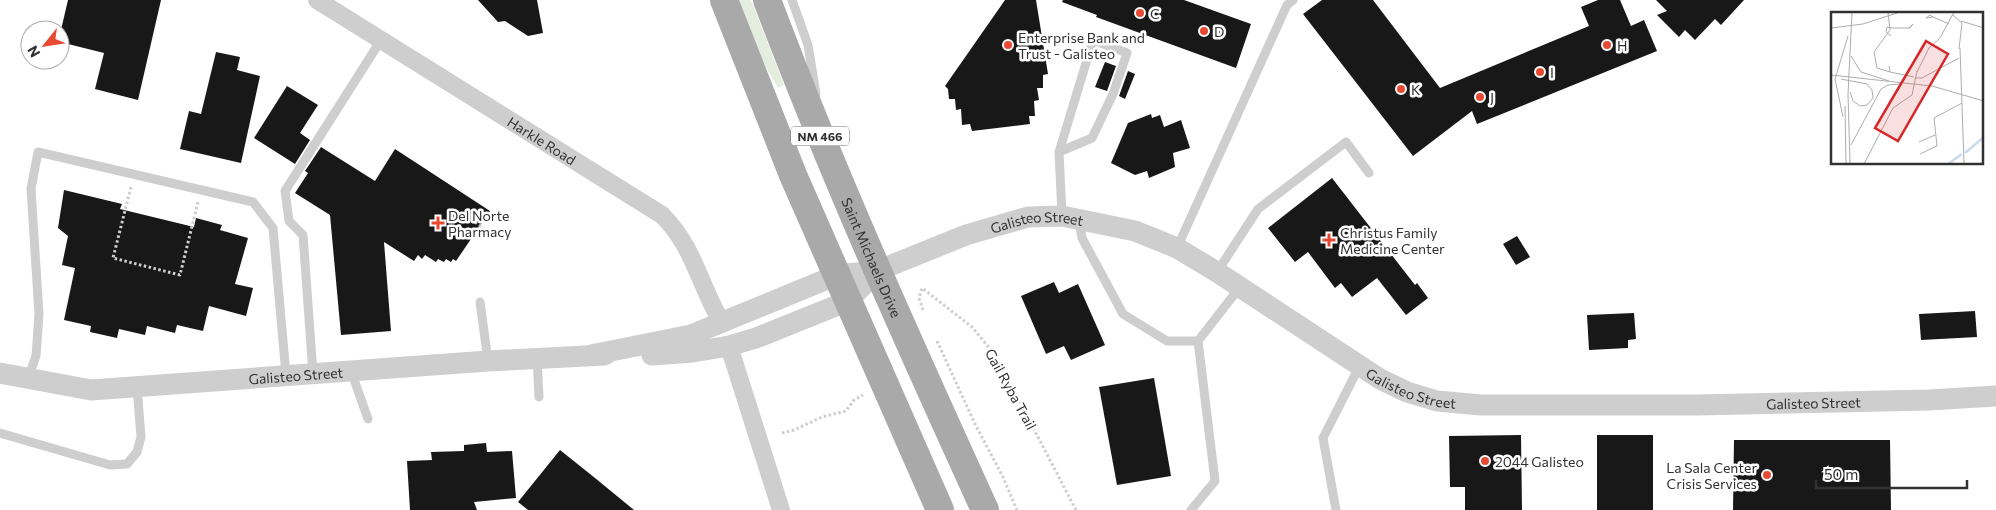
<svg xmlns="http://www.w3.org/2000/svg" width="1996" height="510" font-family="Commissioner,sans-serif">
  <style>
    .green { fill: #e4eedf }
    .building { fill: #181818 }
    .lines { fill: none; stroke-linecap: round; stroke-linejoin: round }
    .path { stroke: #cecece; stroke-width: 3; stroke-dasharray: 2.5 2.5; stroke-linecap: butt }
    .service { stroke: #cecece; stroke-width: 9 }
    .minor { stroke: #cecece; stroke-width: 18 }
    .tertiary { stroke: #cecece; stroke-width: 21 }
    .primary { stroke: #a9a9a9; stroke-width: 28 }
    .poi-dot { fill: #e84932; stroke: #fff; stroke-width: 2 }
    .labels { text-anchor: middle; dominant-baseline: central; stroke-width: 5; stroke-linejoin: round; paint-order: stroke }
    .shield { fill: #fff; stroke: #6f6f6f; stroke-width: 1 }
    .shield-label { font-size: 12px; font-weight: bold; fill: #313131 }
    .poi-label { font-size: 14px; fill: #313131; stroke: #fff; text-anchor: start }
    .street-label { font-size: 14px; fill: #313131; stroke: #fff }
    .inset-river { fill: none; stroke: #cbd9ed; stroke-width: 2.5 }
    .inset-road { fill: none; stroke: #adadad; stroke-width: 1 }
    .view { fill: #d62828; fill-opacity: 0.15; stroke: #d62828; stroke-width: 2.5 }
    .inset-edge { fill: none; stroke: #313131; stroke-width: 2.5 }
  </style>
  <rect width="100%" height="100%" fill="#fff"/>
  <polygon class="green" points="738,0 751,0 784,85 778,88 764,64"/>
  <g class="building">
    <polygon points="68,0 161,0 138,100 95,89 104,53 60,42 60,34"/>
    <polygon points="478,0 537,0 543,33 528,36 505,21 498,22"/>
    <polygon points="1005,0 1036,0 1048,74 1043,75 1043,88 1037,88 1039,100 1034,101 1035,116 1029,116 1030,124 972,131 970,124 962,125 961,109 956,110 955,99 949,99 948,89 945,86"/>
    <polygon points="1063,0 1184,0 1251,24 1236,68 1096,17 1097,15 1062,2"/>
    <polygon points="1322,0 1373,0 1440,88 1589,26 1581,7 1598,0 1620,0 1631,26 1644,20 1657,51 1477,124 1472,111 1413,156 1303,14"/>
    <polygon points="1656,0 1744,0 1721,25 1715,19 1695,40 1685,30 1679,37 1657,15 1667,11"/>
    <polygon points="216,52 240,57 237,70 260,76 241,163 180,149 189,111 201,114"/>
    <polygon points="1105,62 1116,66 1107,91 1095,87"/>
    <polygon points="1128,71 1135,74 1125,99 1119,96"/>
    <polygon points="287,86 318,105 300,133 310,140 295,164 254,138"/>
    <polygon points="1151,114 1152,118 1160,115 1164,127 1181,120 1190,148 1173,153 1175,167 1149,178 1147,171 1135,175 1111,163 1128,123"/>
    <polygon points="321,147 375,181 395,149 490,211 456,261 453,259 451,262 446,259 444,262 438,259 436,262 425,255 422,259 418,255 414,261 384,242 391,331 341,335 330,215 295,193 308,173 305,171"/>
    <polygon points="1332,178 1415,285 1417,283 1428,298 1406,315 1377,278 1352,297 1341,283 1335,288 1308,252 1295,262 1268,228"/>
    <polygon points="64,190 122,204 120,209 194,227 196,218 222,225 220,230 248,238 235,284 253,288 246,316 209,306 203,331 177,325 175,333 147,326 145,335 119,329 117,338 90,332 91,326 64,320 75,268 62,265 68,236 58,228"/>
    <polygon points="1517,236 1530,257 1516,265 1503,244"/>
    <polygon points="1054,282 1059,293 1078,284 1105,345 1071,360 1064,346 1046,354 1021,296"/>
    <polygon points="1975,311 1977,337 1921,340 1919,314"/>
    <polygon points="1634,313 1636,339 1628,340 1628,348 1589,350 1587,315"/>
    <polygon points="1154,378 1171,476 1117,485 1099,387"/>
    <polygon points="1521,435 1522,510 1465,510 1465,487 1450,487 1449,436"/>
    <rect x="1597" y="435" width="56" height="75"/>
    <polygon points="1734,440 1890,440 1891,510 1733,510"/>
    <polygon points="486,443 487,452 512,451 516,498 474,502 477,510 410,510 407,461 432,460 431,452 464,451 464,445"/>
    <polygon points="560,450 595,478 634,510 528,510 518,502"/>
  </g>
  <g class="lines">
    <g class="path">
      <polyline points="131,187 113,258 180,275 198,202"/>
      <polyline points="471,219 498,239"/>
      <polyline points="923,310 919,298 922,288 972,327 991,350 1014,391 1076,510"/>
      <polyline points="937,341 975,424 1003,477 1017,510"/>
      <polyline points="782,433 794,430 822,417 846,411 854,400 863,395"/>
    </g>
    <g class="service">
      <polyline points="792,0 808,45 816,94"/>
      <polyline points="1059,152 1092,138 1113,94 1127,53 1093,40 1059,152 1062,215"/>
      <polyline points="1079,220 1082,238 1123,314 1167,341 1198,341"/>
      <polyline points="1177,248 1287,5 1293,0"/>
      <polyline points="1217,272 1258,209 1346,142 1369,173"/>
      <polyline points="480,302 488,361"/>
      <polyline points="537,358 539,397"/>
      <polyline points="351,371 368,419"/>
      <polyline points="313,374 303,235 289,221 285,191 381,40"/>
      <polyline points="28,378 36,356 39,314 31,189 38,152 253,202 273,228 286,375"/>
      <polyline points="0,433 110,465 127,464 137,452 141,437 137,387"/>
      <polyline points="1191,510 1215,481 1198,341 1240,287"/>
      <polyline points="1336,510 1323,438 1360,365"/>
    </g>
    <g class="minor">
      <path id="s1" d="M317 0 662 215C695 248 699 285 722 323"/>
      <polyline points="729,346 781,510"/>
    </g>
    <g class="tertiary">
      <path id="s2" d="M591 355 691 335 837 275 877 271 966 235 1028 217 1062 216 1135 231 1177 248 1217 272 1380 379 1407 392 1437 401 1481 405H1696L1929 400 1996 396"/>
      <polyline points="652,355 693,352 729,346 756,338 848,301 877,271"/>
      <path id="s3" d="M0 373 91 390 488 361 605 355"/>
    </g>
    <g class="primary">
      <polyline points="724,0 793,175 940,510"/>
      <path id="s4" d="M767 0C832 173 908 341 985 510"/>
    </g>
  </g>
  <g class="poi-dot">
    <circle cx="1140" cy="13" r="5"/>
    <circle cx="1204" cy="31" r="5"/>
    <circle cx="1008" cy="45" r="5"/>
    <circle cx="1607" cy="45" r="5"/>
    <circle cx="1540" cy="72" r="5"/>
    <circle cx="1401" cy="89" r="5"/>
    <circle cx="1480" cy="97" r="5"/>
    <path d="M435.5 215.5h5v5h5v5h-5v5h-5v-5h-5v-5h5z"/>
    <path d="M1326.5 232.5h5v5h5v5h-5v5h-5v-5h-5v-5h5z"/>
    <circle cx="1485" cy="461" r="5"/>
    <circle cx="1767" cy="475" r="5"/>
  </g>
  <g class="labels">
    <rect class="shield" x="791" y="126.5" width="58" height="19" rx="4"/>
    <g class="shield-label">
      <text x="820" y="136">NM 466</text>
    </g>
    <g class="poi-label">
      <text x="1150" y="13">C</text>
      <text x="1214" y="31">D</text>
      <text x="1018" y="37">Enterprise Bank and<tspan x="1018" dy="16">Trust - Galisteo</tspan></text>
      <text x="1617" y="45">H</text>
      <text x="1550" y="72">I</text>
      <text x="1411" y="89">K</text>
      <text x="1490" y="97">J</text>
      <text x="448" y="215">Del Norte<tspan x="448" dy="16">Pharmacy</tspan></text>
      <text x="1340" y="232">Christus Family<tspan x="1340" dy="16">Medicine Center</tspan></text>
      <text x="1495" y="461">2044 Galisteo</text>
      <text x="1757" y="467" text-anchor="end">La Sala Center<tspan x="1757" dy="16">Crisis Services</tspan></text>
    </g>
    <g class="street-label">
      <text stroke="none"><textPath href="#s1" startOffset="265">Harkle Road</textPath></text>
      <text stroke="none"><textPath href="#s2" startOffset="469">Galisteo Street</textPath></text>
      <text stroke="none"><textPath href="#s4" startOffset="278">Saint Michaels Drive</textPath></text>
      <text stroke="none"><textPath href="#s3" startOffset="298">Galisteo Street</textPath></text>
      <text stroke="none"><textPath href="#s2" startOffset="889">Galisteo Street</textPath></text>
      <text transform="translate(1011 389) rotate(61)">Gail Ryba Trail</text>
      <text stroke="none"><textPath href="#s2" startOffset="1294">Galisteo Street</textPath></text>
    </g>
  </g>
  <g transform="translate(1831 12)">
    <rect width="152" height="152" fill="#fff"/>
    <path class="inset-river" d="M134 141 153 125M117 152 131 142"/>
    <path class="inset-road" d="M57 0 59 18 43 40 46 56 59 60M122 3 131 11 128 37M102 5 99 3 95 6 102 5 118 12M130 9 153 16M0 16 32 12 69 0M60 24 55 20 56 15 61 16H79L82 12 78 16M129 36 133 152M20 44 30 60 58 69M58 54 59 60 83 65M86 60 98 36 109 26 123 0M0 63 101 74 153 89M85 66H91L128 46M10 67 36 72 41 78 42 86 36 93 29 94 22 89 19 80M14 94 15 152M12 105 4 67 17 24M88 130 104 123M20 133 50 77 57 73 70 72M89 142 106 134 103 106 131 91M19 152 17 82 21 0M33 152 62 96 81 83 86 59"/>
    <path class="view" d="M95 29 117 42 67 129 44 116Z"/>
    <rect width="152" height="152" class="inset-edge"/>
  </g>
  <g transform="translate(45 45) rotate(240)"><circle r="24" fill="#ffffff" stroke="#adadad"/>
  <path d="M0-4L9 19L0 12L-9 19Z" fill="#e84932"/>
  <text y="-8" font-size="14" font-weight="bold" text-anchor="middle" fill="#313131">N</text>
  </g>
  <path d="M1816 480v8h151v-8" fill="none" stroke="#313131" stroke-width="2.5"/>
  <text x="1824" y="480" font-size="15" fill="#313131" stroke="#ffffff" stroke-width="4" paint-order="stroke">50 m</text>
</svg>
